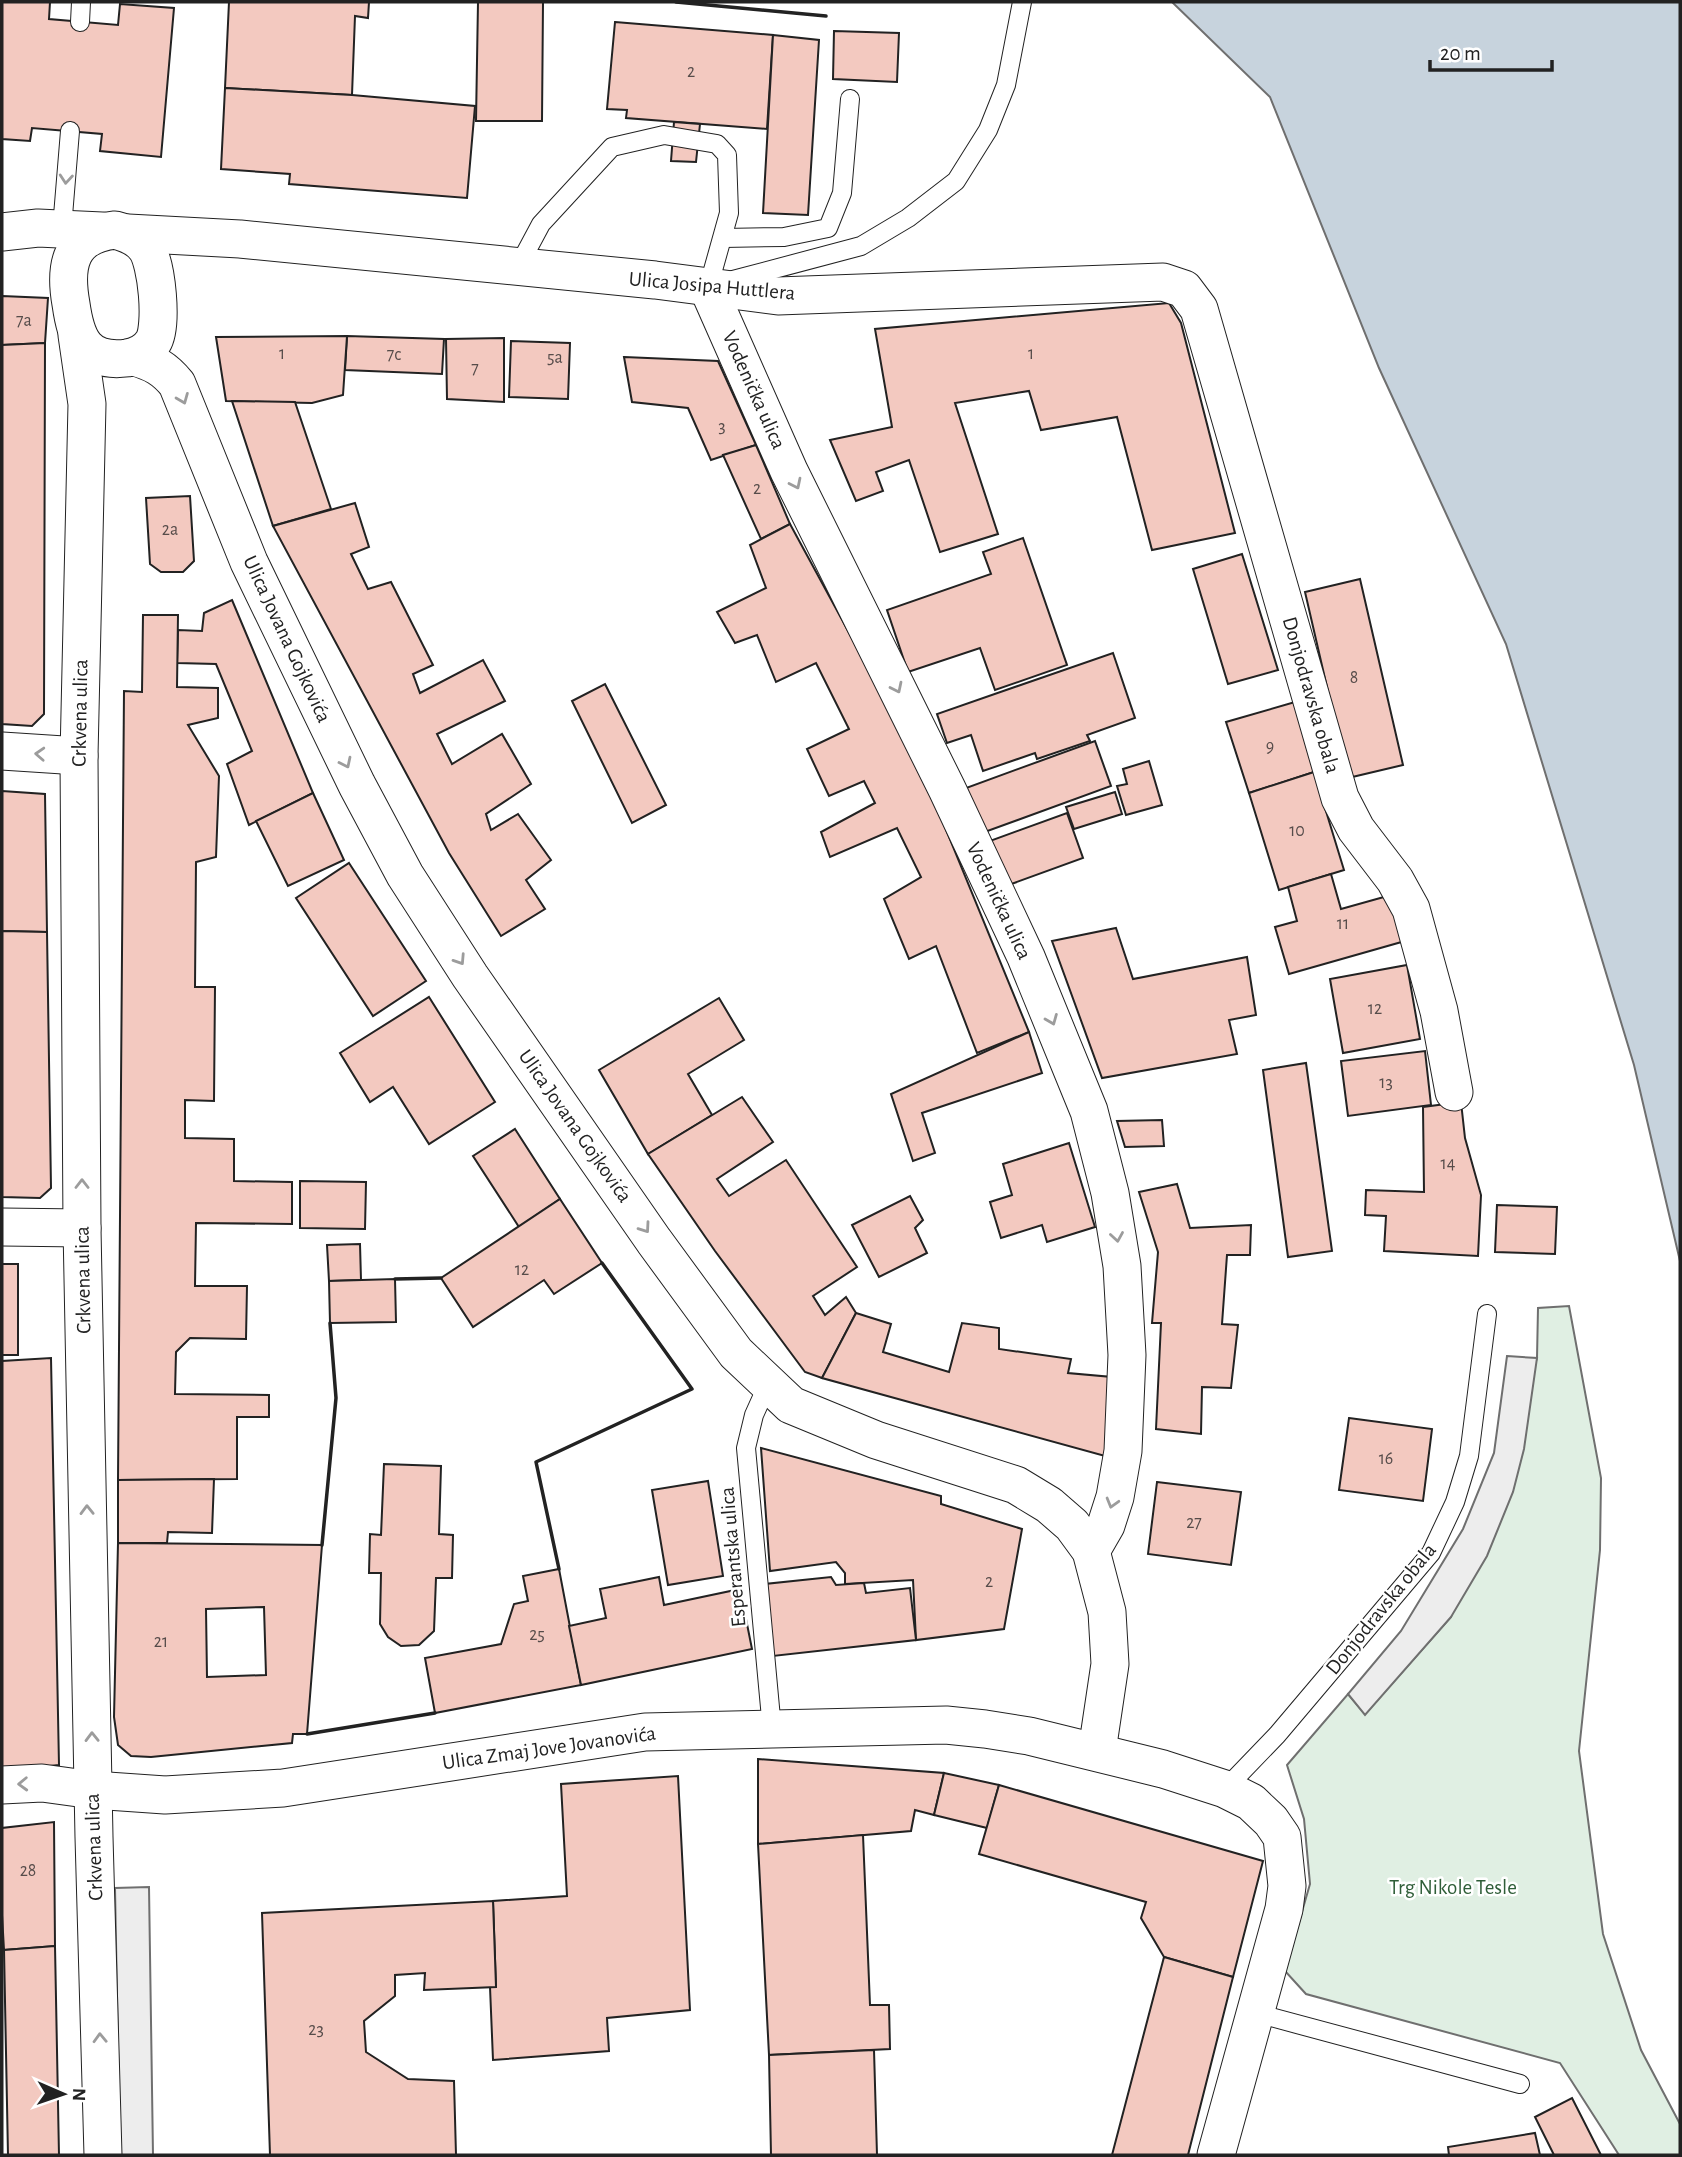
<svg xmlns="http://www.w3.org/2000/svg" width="1682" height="2157" font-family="'Alegreya Sans',sans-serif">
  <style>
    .green { fill: #e0efe3; stroke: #6f6f6f; stroke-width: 2 }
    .parking { fill: #ededed; stroke: #6f6f6f; stroke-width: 2 }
    .water { fill: #c7d3dd; stroke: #6f6f6f; stroke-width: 2 }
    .building { fill: #f3c9c0; stroke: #222; stroke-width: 2; fill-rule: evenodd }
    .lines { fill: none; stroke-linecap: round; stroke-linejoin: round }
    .service-casing { stroke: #222; stroke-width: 20 }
    .minor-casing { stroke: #222; stroke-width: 39 }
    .service { stroke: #fff; stroke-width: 18 }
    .minor { stroke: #fff; stroke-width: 37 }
    .wall { stroke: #222; stroke-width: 3.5 }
    .oneway { stroke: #9c9c9c }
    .labels { text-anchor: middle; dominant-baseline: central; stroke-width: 5; stroke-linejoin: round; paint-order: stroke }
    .number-label { font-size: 18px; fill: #564c4a }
    .street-label { font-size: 21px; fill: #222; stroke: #fff }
    .park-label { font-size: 21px; fill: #2f5e38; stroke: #fff }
  </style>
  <rect width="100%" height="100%" fill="#fff"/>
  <polygon class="green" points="1569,1306 1601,1478 1600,1550 1579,1751 1603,1934 1641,2050 1680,2124 1680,2155 1619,2155 1560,2063 1306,1994 1285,1971 1310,1884 1304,1819 1287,1765 1348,1694 1365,1714 1451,1617 1537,1358 1538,1308"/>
  <g class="parking">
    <polygon points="1507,1356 1537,1358 1524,1449 1513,1492 1487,1556 1451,1617 1365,1715 1348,1694 1401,1631 1463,1529 1494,1453"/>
    <polygon points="149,1887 153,2155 120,2155 115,1888"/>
  </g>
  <polygon class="water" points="1172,2 1680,2 1680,1261 1634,1065 1506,644 1379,368 1270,97"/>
  <g class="building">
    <polygon points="2,2 50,2 49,19 118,25 120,4 174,8 161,157 100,151 102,134 32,128 30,141 2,139"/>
    <polygon points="229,2 369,2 368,18 355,16 352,95 225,88"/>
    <polygon points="478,2 543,2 542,121 476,121"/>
    <polygon points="615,22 773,35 767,129 626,118 627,110 607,109"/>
    <polygon points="834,31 899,33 897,82 833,79"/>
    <polygon points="773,35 819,40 808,215 763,213"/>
    <polygon points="225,88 352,95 475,106 467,198 289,184 290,174 221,169"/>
    <polygon points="674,122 700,124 696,162 671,161"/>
    <polygon points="2,296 48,298 45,343 2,345"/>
    <polygon points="1169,303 1181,323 1235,533 1152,550 1117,417 1041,430 1029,391 955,403 998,534 940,552 909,460 876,472 883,491 856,501 830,440 892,427 875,329"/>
    <polygon points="347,336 444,339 442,374 345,370"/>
    <polygon points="347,336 343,395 312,403 226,401 216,337"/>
    <polygon points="504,338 504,402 447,399 446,339"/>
    <polygon points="511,341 570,343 568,399 509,397"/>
    <polygon points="45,343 44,714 32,726 2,724 2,345"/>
    <polygon points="624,357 718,361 756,445 711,460 688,408 632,402"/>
    <polygon points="232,401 295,402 331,509 273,526"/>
    <polygon points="756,445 790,524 761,539 723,455"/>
    <polygon points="190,496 194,561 183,572 161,572 150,564 146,498"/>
    <polygon points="355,503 369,547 351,554 368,589 391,582 433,665 413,674 420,693 483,660 505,701 437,734 452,764 502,734 531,784 486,814 491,830 518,814 551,860 526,880 545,909 501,936 449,853 273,526"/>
    <polygon points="790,524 915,754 1029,1032 977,1053 936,946 909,959 884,899 921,877 897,828 830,857 821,832 875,803 864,781 829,796 807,749 849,729 816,663 776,682 757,635 735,643 717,612 766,588 750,545"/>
    <polygon points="1023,538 1067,665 995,690 980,648 908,672 887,610 991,574 983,552"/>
    <polygon points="1242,554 1278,670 1228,684 1193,569"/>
    <polygon points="1360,579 1403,765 1348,778 1305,592"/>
    <polygon points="232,600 313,793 249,825 227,764 252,751 216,664 177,663 178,630 202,631 204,613"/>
    <polygon points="143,615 178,615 177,687 218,688 218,718 188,725 219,776 216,857 196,862 195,987 215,987 214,1101 185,1100 185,1138 234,1139 234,1181 292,1182 292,1224 196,1223 195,1286 247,1286 246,1339 190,1338 176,1352 175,1394 269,1395 269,1417 237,1417 237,1479 118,1480 124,691 142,692"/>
    <polygon points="1113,653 1135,718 1087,735 1090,741 1037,759 1035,753 983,771 971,735 947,743 937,714"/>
    <polygon points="605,684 666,805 632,823 572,701"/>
    <polygon points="1295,702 1314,772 1249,793 1226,722"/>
    <polygon points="1095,741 1111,786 982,833 966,788"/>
    <polygon points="1149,761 1162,805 1126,815 1117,786 1127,784 1123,769"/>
    <polygon points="1314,772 1344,870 1279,890 1249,793"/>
    <polygon points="2,791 45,794 47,932 2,931"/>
    <polygon points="1115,792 1122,814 1074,829 1066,807"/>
    <polygon points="313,793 344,860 288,886 256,821"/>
    <polygon points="1067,813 1083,858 1003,887 987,842"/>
    <polygon points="349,863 426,981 373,1016 296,898"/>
    <polygon points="1331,874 1341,909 1391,895 1405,941 1289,974 1275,927 1297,921 1288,887"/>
    <polygon points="1116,928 1133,979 1247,957 1256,1015 1229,1020 1237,1054 1102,1078 1052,941"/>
    <polygon points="2,931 47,932 51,1188 40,1198 2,1197"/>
    <polygon points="1407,965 1420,1039 1343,1053 1330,979"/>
    <polygon points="429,997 495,1102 429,1144 393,1087 370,1102 340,1053"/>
    <polygon points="719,998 744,1040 688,1074 712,1115 648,1154 599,1070"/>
    <polygon points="1029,1032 1042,1073 922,1113 935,1153 913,1161 891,1094"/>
    <polygon points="1425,1051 1431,1105 1348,1116 1341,1061"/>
    <polygon points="1306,1063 1332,1251 1288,1257 1263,1070"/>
    <polygon points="742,1097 773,1142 717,1179 729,1196 786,1160 857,1267 813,1296 825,1315 846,1297 856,1313 822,1378 805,1372 715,1251 648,1154"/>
    <polygon points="1461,1102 1465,1138 1481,1195 1478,1256 1384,1251 1386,1216 1365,1215 1366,1190 1424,1192 1423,1107"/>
    <polygon points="1162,1120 1164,1146 1125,1147 1117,1121"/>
    <polygon points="515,1129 560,1199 519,1227 473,1156"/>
    <polygon points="1069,1143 1095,1227 1047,1242 1042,1225 1001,1238 990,1202 1012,1195 1003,1164"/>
    <polygon points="300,1181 366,1182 365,1229 300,1228"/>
    <polygon points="1177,1184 1190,1228 1251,1225 1250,1255 1227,1255 1222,1324 1238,1325 1231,1388 1202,1387 1201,1434 1156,1429 1161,1323 1152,1323 1158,1252 1139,1192"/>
    <polygon points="910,1196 923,1220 915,1228 927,1253 879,1277 852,1225"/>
    <polygon points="560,1199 602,1263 554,1294 544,1280 473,1327 441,1278"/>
    <polygon points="1497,1205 1557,1207 1555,1254 1495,1252"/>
    <polygon points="360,1244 361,1280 329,1281 327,1245"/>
    <rect x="2" y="1264" width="16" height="91"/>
    <polygon points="395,1279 396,1322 330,1323 329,1281"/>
    <polygon points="856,1313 891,1324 883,1352 949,1372 962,1323 999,1328 999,1349 1071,1359 1068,1373 1112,1377 1105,1456 822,1378"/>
    <polygon points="51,1358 59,1765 2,1771 2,1361"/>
    <polygon points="1349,1418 1432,1429 1423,1501 1339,1490"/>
    <polygon points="761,1448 941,1496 941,1504 1022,1529 1004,1629 916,1640 913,1580 845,1584 845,1573 836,1562 770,1571"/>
    <polygon points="384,1464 441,1466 439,1534 453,1535 452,1578 436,1578 434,1631 419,1645 401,1646 388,1637 380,1624 381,1573 369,1573 370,1534 381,1535"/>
    <polygon points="214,1479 212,1533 168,1532 167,1543 118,1543 118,1480"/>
    <polygon points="708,1481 723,1576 668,1585 652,1490"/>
    <polygon points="1157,1482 1241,1492 1231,1565 1148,1554"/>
    <path d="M118 1543 322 1545 307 1734H293L292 1743 151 1757 131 1756 118 1745 114 1717ZM264 1607 266 1675 207 1677 206 1609Z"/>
    <polygon points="559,1569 581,1685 435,1713 425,1658 501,1644 514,1604 528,1601 523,1576"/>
    <polygon points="659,1577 664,1605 740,1589 752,1649 581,1685 569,1626 606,1618 600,1589"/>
    <polygon points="831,1577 836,1585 864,1583 866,1593 910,1588 916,1640 773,1656 765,1584"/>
    <polygon points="758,1759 944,1773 934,1815 915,1810 911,1831 758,1844"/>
    <polygon points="944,1773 999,1785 987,1828 934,1815"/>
    <polygon points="678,1776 690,2010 607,2018 609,2051 493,2060 490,1987 496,1987 493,1901 567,1896 561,1784"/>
    <polygon points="999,1785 1263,1861 1233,1977 1164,1957 1141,1918 1146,1902 979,1854"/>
    <polygon points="54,1822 55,1946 4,1950 2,1915 2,1828"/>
    <polygon points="863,1835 870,2005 889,2005 890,2049 769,2055 758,1844"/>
    <polygon points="493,1901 496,1987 424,1990 425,1973 395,1975 395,1996 364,2021 366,2052 408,2079 454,2081 456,2155 270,2155 262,1913"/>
    <polygon points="55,1946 59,2155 8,2155 4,1950"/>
    <polygon points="1164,1957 1233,1977 1188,2155 1112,2155"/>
    <polygon points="874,2050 877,2155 771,2155 769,2055"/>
    <polygon points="1572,2098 1601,2155 1554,2155 1535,2117"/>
    <polygon points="1535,2133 1540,2155 1449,2155 1448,2147"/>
  </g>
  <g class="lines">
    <defs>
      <g id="service">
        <polyline points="80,22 81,2"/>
        <polyline points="62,228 70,131"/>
        <polyline points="723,238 784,237 828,228 842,193 850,99"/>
        <polyline points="518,267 541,224 612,147 664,135 717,144 727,155 729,213 708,288"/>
        <polyline points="733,280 861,246 908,218 956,181 988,130 1006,85 1022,2"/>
        <polyline points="768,1384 754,1415 746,1448 772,1729"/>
        <polyline points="1225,1789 1277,1735 1431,1553 1455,1502 1469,1456 1487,1314"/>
        <polyline points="1256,2013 1520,2084"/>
      </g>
      <g id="minor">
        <path d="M115 230C127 233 138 237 146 248 157 263 163 326 153 342 147 352 138 356 127 358 85 363 76 339 71 304 64 265 70 235 115 230Z"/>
        <polyline points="2,232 38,228 102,231"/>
        <polyline points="128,233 240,239 655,280 778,296 1163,282 1184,289 1199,309 1340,798 1356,829 1395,880 1411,909 1439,1011 1454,1092"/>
        <polyline points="708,288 789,471 947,789 1026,957 1089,1111 1110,1193 1122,1266 1127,1355 1123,1451 1115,1497 1106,1525 1091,1551"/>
        <polyline points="77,335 87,404 79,756 82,1228 94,1837 103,2155"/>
        <path d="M134 357C153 362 165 369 177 384L249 562 357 785 405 875 470 976 654 1241 736 1353 791 1405 876 1440 1016 1485 1049 1505 1072 1525 1091 1551 1107 1612 1110 1664 1097 1751"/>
        <polyline points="2,751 79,756"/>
        <polyline points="2,1227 82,1228"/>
        <polyline points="2,1785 42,1783 93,1790 165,1795 283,1788 645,1732 946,1725 985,1729 1029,1736 1163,1769 1225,1789 1251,1802 1271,1821 1282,1837 1287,1886 1284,1909 1216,2155"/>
      </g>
    </defs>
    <use href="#service" class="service-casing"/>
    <use href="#minor" class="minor-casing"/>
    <use href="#service" class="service"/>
    <use href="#minor" class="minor"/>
    <g class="wall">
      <polyline points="676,2 826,16"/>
      <polyline points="395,1279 441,1278"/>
      <polyline points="322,1545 336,1398 330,1323"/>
      <polyline points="559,1569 536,1462 692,1389 602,1263"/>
      <polyline points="307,1734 435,1713"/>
    </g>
  </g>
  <defs><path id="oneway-chevron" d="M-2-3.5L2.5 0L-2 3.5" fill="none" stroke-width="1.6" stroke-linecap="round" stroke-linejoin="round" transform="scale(1.75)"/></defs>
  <g class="oneway">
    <use href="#oneway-chevron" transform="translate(66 179) rotate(95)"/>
    <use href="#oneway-chevron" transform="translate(183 399) rotate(68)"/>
    <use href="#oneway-chevron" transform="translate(796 484) rotate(64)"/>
    <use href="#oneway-chevron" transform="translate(897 688) rotate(64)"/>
    <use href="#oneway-chevron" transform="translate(40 754) rotate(-177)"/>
    <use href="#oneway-chevron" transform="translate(346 763) rotate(64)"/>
    <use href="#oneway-chevron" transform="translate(460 960) rotate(57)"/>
    <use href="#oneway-chevron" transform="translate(1052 1020) rotate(68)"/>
    <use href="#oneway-chevron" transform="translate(82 1184) rotate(-90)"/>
    <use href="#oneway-chevron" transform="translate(645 1228) rotate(55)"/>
    <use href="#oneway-chevron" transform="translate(1117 1237) rotate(81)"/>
    <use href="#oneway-chevron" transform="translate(1112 1503) rotate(106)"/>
    <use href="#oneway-chevron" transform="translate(87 1510) rotate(-91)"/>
    <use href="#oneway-chevron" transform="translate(92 1737) rotate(-91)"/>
    <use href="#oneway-chevron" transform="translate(23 1784) rotate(178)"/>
    <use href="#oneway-chevron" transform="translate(100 2038) rotate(-92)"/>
  </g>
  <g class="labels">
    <g class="number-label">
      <text x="691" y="72">2</text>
      <text x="24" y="321">7a</text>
      <text x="282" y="354">1</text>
      <text x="1031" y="354">1</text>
      <text x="394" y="355">7c</text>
      <text x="555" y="358">5a</text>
      <text x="475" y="369">7</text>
      <text x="722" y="427">3</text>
      <text x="757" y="489">2</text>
      <text x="170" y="530">2a</text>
      <text x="1354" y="678">8</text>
      <text x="1270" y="747">9</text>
      <text x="1297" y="831">10</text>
      <text x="1343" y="924">11</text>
      <text x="1375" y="1009">12</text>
      <text x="1386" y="1083">13</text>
      <text x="1448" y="1164">14</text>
      <text x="522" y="1270">12</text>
      <text x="1386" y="1459">16</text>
      <text x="1194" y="1523">27</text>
      <text x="989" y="1582">2</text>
      <text x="537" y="1635">25</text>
      <text x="161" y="1642">21</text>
      <text x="28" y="1871">28</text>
      <text x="316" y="2030">23</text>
    </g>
    <g class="street-label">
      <text transform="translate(712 286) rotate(5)">Ulica Josipa Huttlera</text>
      <text transform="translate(754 390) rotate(66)">Vodenička ulica</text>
      <text transform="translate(287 639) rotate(65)">Ulica Jovana Gojkovića</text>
      <text transform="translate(1311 695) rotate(74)">Donjodravska obala</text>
      <text transform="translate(80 713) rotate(-89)">Crkvena ulica</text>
      <text transform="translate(999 901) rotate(65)">Vodenička ulica</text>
      <text transform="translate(575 1126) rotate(55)">Ulica Jovana Gojkovića</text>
      <text transform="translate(83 1280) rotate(-91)">Crkvena ulica</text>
      <text transform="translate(733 1557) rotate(-95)">Esperantska ulica</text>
      <text transform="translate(1381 1609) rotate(-51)">Donjodravska obala</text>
      <text transform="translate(549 1748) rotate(-8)">Ulica Zmaj Jove Jovanovića</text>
      <text transform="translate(94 1847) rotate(-92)">Crkvena ulica</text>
    </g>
    <g class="park-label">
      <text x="1453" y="1887">Trg Nikole Tesle</text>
    </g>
  </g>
  <rect width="1682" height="2157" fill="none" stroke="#222222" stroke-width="7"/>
  <g transform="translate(63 2094) rotate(92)" stroke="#ffffff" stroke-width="5" paint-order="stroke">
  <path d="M0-5L12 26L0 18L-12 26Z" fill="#222222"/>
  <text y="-10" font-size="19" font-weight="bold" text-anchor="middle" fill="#222222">N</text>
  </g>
  <path d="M1430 60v10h122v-10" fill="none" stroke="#222222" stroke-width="3.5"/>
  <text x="1440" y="60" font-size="21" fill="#222222" stroke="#ffffff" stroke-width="5" paint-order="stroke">20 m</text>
</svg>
